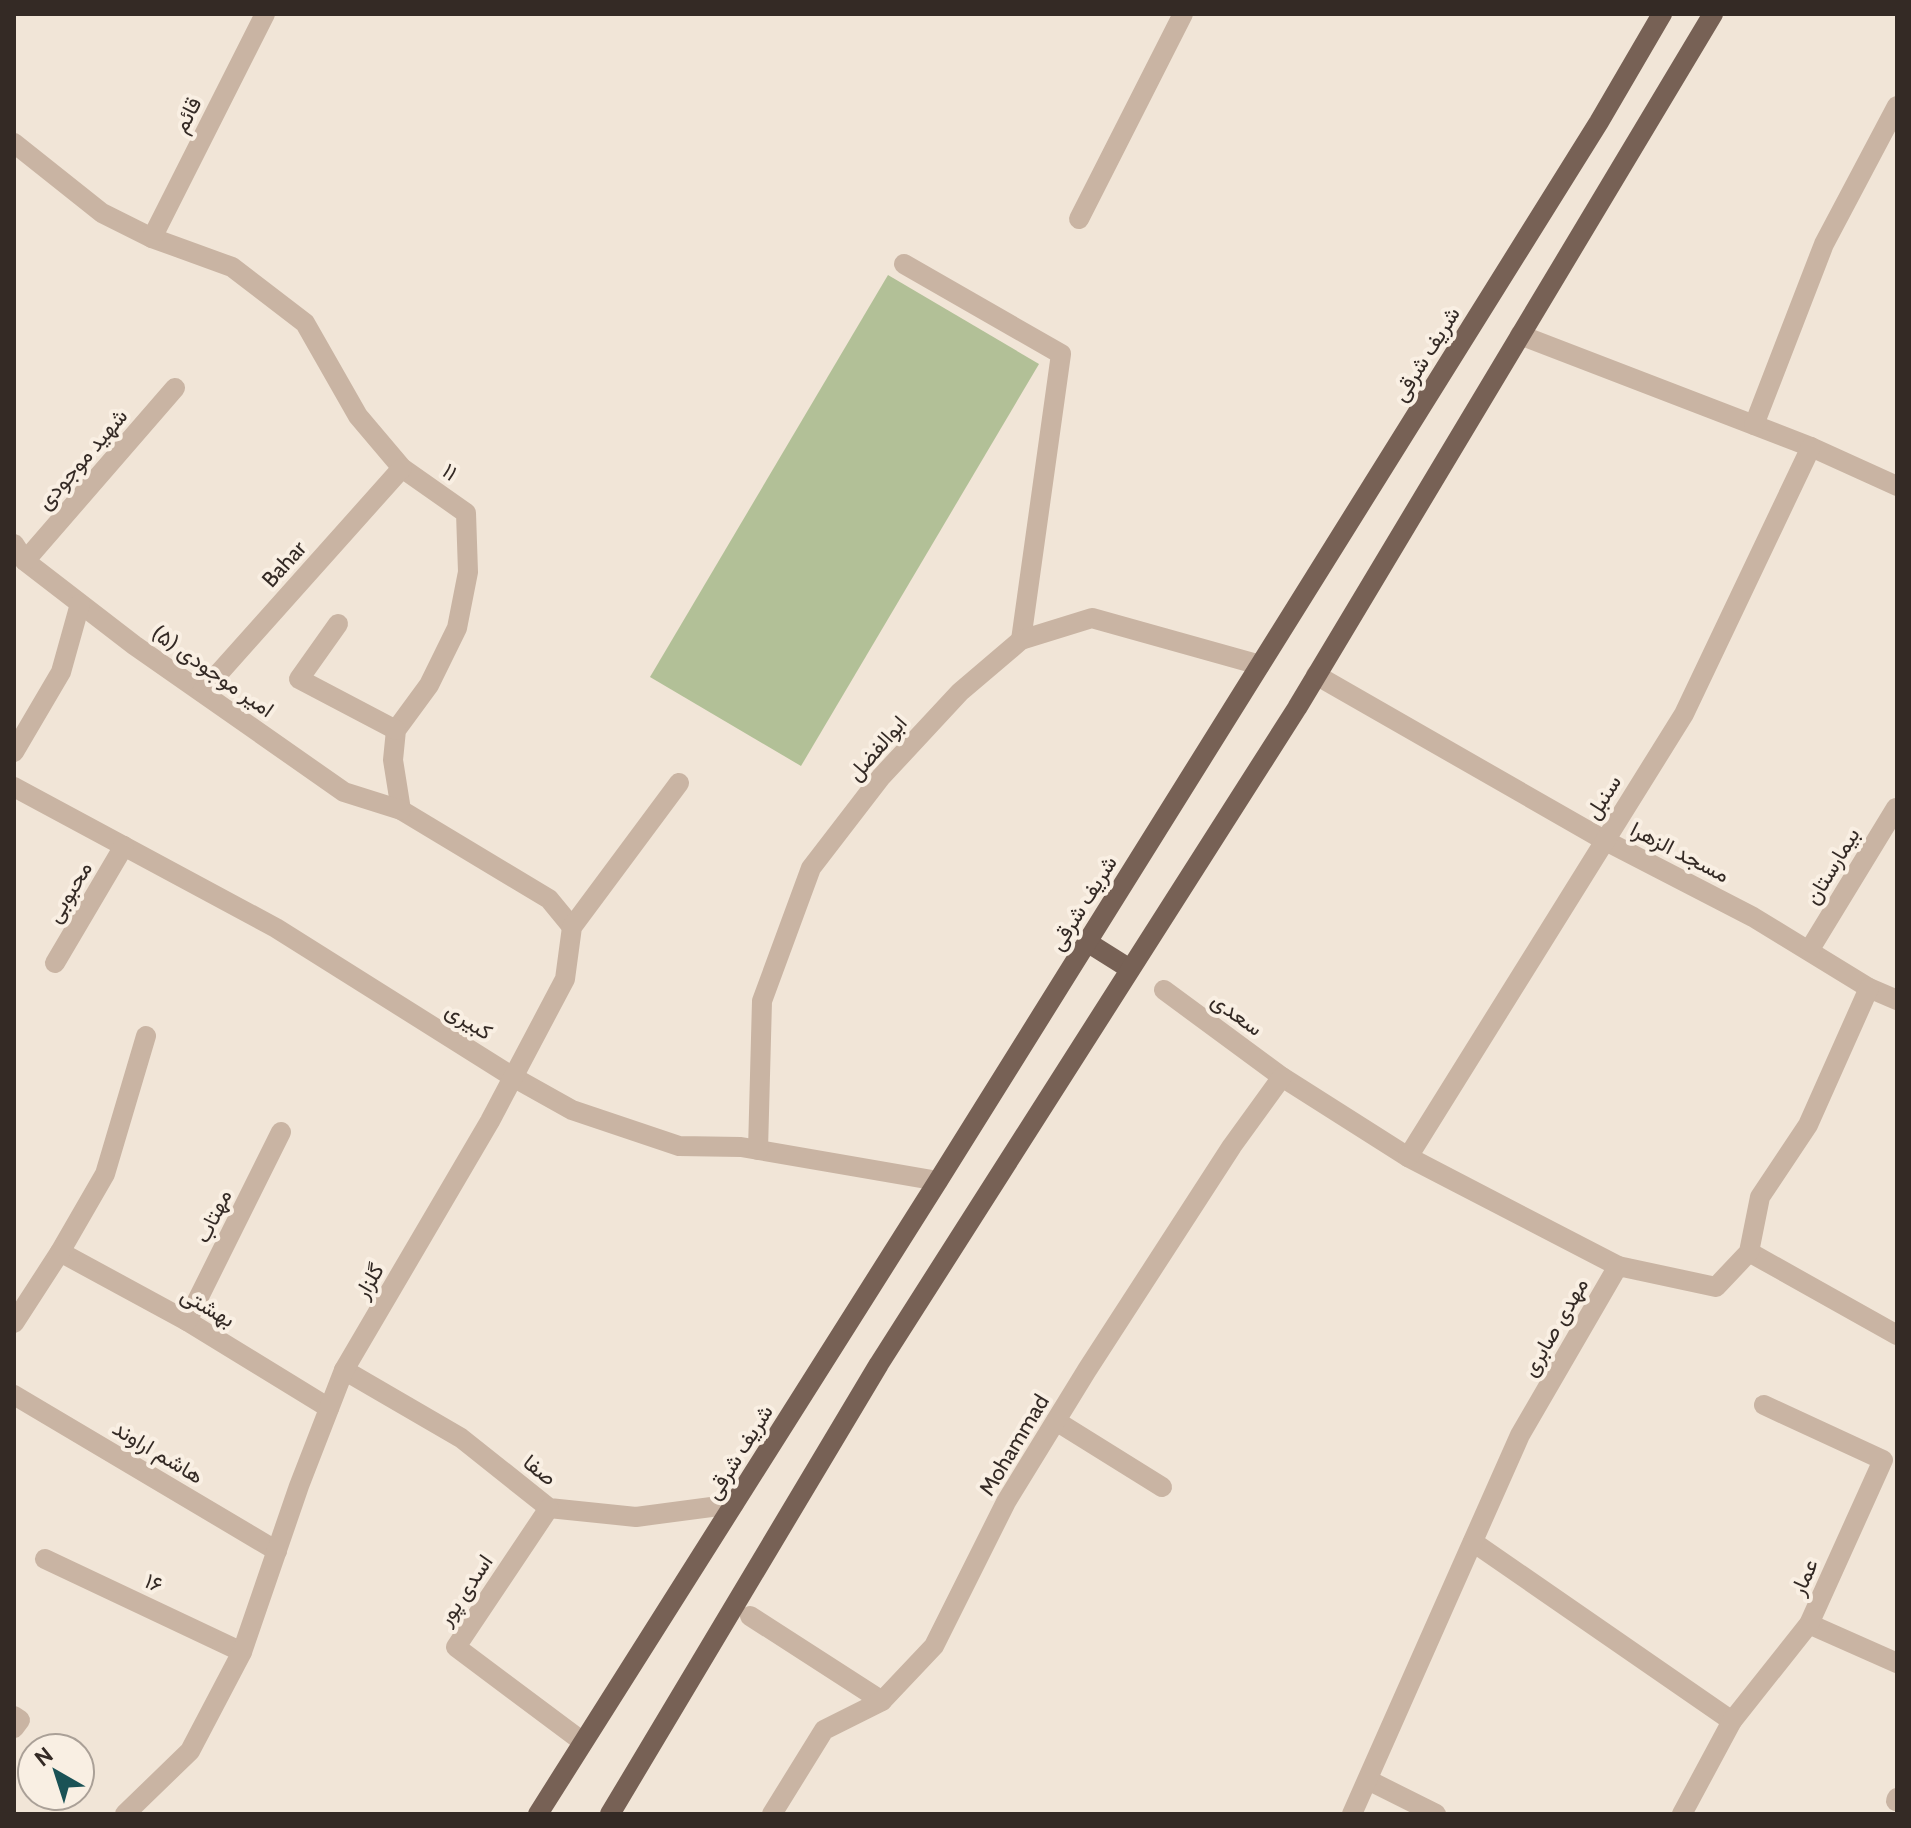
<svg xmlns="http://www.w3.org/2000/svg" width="1911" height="1828" font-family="Cabin,Vazirmatn,sans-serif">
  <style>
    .green { fill: #b2c097 }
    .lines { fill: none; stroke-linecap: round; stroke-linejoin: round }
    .minor { stroke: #c9b4a3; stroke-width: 20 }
    .major { stroke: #776155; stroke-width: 20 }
    .labels { text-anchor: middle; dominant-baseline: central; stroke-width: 8; stroke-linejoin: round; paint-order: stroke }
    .street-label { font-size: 22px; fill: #342a25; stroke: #f9efe3 }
  </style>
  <rect width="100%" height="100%" fill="#f1e5d7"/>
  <polygon class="green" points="888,275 1039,364 801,766 650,677"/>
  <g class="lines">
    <g class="minor">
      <polyline points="14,143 102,213 152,238 232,267 305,323 358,416 402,468 466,513 468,572 457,628 429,685 396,730 393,760 401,810 549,899 572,927"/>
      <polyline points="1079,219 1183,14"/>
      <polyline points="152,238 265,14"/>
      <polyline points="904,264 1061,354 1021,640"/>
      <polyline points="1520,335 1811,447 1897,486"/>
      <polyline points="1754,425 1824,244 1897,106"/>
      <polyline points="14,544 25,561 134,645 344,792 401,810"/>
      <polyline points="25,561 175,388"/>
      <polyline points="338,624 299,679 396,730"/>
      <polyline points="1316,675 1604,840 1753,917 1869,988 1897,1000"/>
      <polyline points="202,692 402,468"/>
      <polyline points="14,752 61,672 80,604"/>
      <polyline points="14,787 276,928 513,1077 572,1110 679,1146 741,1147 938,1181"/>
      <polyline points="1810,949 1896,808"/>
      <polyline points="55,963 124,846"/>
      <polyline points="1164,990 1282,1077 1408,1157 1618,1266"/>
      <polyline points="758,1150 762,1001 811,868 881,777 960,692 1021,640 1092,618 1260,665"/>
      <polyline points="1408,1157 1684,714 1811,447"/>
      <polyline points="60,1252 187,1321 329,1408"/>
      <polyline points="1749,1252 1897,1335"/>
      <polyline points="187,1321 281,1132"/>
      <polyline points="14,1323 60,1252 105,1174 146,1036"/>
      <polyline points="344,1370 461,1438 549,1508 636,1517 734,1504"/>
      <polyline points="14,1395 277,1551"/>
      <polyline points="1056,1421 1162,1487"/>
      <polyline points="549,1508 456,1647 583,1742"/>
      <polyline points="1473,1542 1732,1721"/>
      <polyline points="45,1559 242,1652"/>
      <polyline points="750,1616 882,1701"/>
      <polyline points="1809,1624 1897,1663"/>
      <polyline points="14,1716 20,1720 14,1728"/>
      <polyline points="1368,1780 1436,1814"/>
      <polyline points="1896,1801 1897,1798"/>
      <polyline points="125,1814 190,1751 242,1652 299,1486 344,1370 490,1121 565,979 572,927 679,783"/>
      <polyline points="772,1814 824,1730 882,1701 934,1646 1006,1502 1087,1370 1232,1146 1282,1077"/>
      <polyline points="1352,1814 1520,1435 1618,1266 1716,1287 1749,1252 1760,1197 1808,1125 1869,988"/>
      <polyline points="1682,1814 1732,1721 1809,1624 1883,1460 1764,1405"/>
    </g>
    <g class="major">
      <polyline points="1087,942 1130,969"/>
      <polyline points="538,1814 938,1181 1599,122 1662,14"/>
      <polyline points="610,1814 879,1364 1297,708 1713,14"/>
    </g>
  </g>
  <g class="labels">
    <g class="street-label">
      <text transform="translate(187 115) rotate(-63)">قائم</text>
      <text transform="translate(1426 354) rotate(-58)">شریف شرقی</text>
      <text transform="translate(82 459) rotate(-49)">شهید موجودی</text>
      <text transform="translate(450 472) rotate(36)">۱۱</text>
      <text transform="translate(284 564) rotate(-48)">Bahar</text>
      <text transform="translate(213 671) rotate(35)">امیر موجودی (۵)</text>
      <text transform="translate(877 748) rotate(-49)">ابوالفضل</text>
      <text transform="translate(1603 797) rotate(-58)">سنبل</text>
      <text transform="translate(1680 852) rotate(27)">مسجد الزهرا</text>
      <text transform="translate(1832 866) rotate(-59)">بیمارستان</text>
      <text transform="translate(69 892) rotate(-59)">محبوبی</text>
      <text transform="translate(1083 903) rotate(-58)">شریف شرقی</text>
      <text transform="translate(1237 1014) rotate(36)">سعدی</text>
      <text transform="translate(469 1021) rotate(32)">کبیری</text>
      <text transform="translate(213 1216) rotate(-64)">مهتاب</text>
      <text transform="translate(369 1281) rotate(-60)">گلزار</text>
      <text transform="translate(208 1307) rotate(30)">بهشتی</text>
      <text transform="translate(1555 1327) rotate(-60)">مهدی صابری</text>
      <text transform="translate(1014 1445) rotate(-59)">Mohammad</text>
      <text transform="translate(158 1452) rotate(31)">هاشم اراوند</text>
      <text transform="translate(739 1452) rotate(-58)">شریف شرقی</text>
      <text transform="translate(540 1470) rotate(38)">صفا</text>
      <text transform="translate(1804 1577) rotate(-66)">عمار</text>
      <text transform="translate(154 1583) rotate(25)">۱۶</text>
      <text transform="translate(465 1590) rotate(-56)">اسدی پور</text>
    </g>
  </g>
  <rect width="1911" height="1828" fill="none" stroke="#342a25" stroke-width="32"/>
  <g transform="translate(56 1772) rotate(321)"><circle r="38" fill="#f9efe3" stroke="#aaa097" stroke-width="2"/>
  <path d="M0-6L14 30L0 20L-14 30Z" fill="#1a5256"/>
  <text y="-12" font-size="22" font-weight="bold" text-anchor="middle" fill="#342a25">N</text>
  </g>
</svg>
